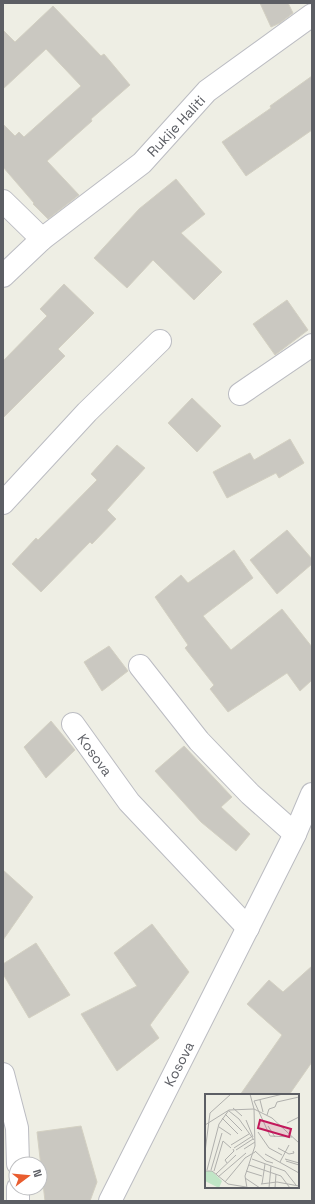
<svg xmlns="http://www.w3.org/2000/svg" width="315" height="1204" font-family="'Space Grotesk',sans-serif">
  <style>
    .building { fill: #cac8c1; stroke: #d3d0c2 }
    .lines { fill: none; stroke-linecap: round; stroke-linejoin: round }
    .minor-casing { stroke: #bbbcc2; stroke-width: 24 }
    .minor { stroke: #fff; stroke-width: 22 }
    .labels { text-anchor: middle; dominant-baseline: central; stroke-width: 3.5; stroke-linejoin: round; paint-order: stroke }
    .street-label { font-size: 14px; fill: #5c5e64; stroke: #fff }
    .inset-road { fill: none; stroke: #b0b0ad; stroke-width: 1 }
    .view { fill: #c2185b; fill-opacity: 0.15; stroke: #c2185b; stroke-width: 2 }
    .inset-edge { fill: none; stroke: #5c5e64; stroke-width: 2 }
  </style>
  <rect width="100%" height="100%" fill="#eeeee4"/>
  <g class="building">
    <polygon points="260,3 288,3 293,13 280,23 271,27"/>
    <polygon points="53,6 101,56 104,54 130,85 91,119 92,121 47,161 79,195 48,219 33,204 34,203 3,167 3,124 15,136 19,132 24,137 81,86 46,49 3,89 3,30 15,42"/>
    <polygon points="312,76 312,130 246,176 222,142 271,108 270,106"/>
    <polygon points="176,179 205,214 181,233 222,272 194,300 153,260 127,288 94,258 139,209"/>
    <polygon points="64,284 94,313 58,349 65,356 3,418 3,361 47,316 40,309"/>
    <polygon points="287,300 308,330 275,355 253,324"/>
    <polygon points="192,398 221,426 197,452 168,423"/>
    <polygon points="290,439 304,463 279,478 276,473 227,498 213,472 250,453 254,460"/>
    <polygon points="117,445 145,468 107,510 116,519 92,544 90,542 41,592 12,564 36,538 38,540 97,480 91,474"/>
    <polygon points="287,530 312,559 312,564 277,594 250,560"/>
    <polygon points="234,550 253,578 203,616 231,650 282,609 312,647 312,680 300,691 287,673 228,712 210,689 214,685 185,648 188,645 155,597 181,575 188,583"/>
    <polygon points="109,646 128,671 102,691 84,662"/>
    <polygon points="51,721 75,750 46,778 24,747"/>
    <polygon points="184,746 232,797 221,807 250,834 236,851 201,822 155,771"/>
    <polygon points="3,870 33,897 3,940"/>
    <polygon points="152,924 189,972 150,1025 159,1038 117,1071 81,1014 137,986 114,953"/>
    <polygon points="36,943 70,995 29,1018 3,974 3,964"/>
    <polygon points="312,966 312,1062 289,1095 240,1095 282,1035 247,1004 269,980 283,992"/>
    <polygon points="81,1126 97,1182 90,1201 45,1201 37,1132"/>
  </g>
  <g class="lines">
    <defs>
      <g id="minor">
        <polyline points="3,201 42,239"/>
        <polyline points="3,276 42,239 142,163 207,91 312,15"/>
        <polyline points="240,394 312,345"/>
        <polyline points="3,503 87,412 160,341"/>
        <polyline points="140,666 199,741 250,794 295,834"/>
        <polyline points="73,724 129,802 248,928"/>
        <polyline points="3,1074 17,1128 18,1164"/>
        <polyline points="18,1201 18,1188"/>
        <polyline points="110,1201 295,834 312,794"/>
      </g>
    </defs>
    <use href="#minor" class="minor-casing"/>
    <use href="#minor" class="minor"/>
  </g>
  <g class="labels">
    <g class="street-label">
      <text transform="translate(176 126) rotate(-47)">Rukije Haliti</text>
      <text transform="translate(95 755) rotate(54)">Kosova</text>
      <text transform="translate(179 1064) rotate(-63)">Kosova</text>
    </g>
  </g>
  <g transform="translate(205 1094)">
    <rect width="94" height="94" fill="#eeeee4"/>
    <path d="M0 77H7L17 87 14 94 0 87Z" fill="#c0e6c6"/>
    <path class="inset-road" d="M78 0 49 7 65 42 87 43M55 6 58 18M28 14 37 22M24 17 34 25 49 46M20 20 37 37M62 21 64 15 70 13 72 8 94 3M17 24 33 40M41 26 48 43M82 29 94 23M0 31 24 16 49 15 67 24 94 49M63 32 70 43M14 33 26 41M53 38 64 54 77 61M26 51 44 40M29 54 46 43M73 54 84 60 89 59 88 57M39 55 50 48M31 56 48 45M50 57 61 67 68 69M0 58 5 19 26 0M60 60 94 79M47 65 80 77 91 91M80 65 94 69M81 67 94 71M75 68 84 51M22 69 20 66 29 57 28 55M44 71 76 82 85 94M2 76 14 30 24 16M6 76 17 39M0 77H7L23 90 41 93M9 77 18 47 26 54M41 77 57 82M11 80 31 61M13 83 41 59M40 84 55 94M20 88 40 64 50 58M56 90 72 88 94 92M57 90 60 70M42 94 40 82 50 52 49 15 45 0M64 94 66 72M70 94 71 80"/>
    <path class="view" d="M55 26 86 35 84 43 53 34Z"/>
    <rect width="94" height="94" class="inset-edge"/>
  </g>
  <rect width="315" height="1204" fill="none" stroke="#5c5e64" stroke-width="8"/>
  <g transform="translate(28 1176) rotate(74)"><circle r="19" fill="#ffffff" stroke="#bebfc1"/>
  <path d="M0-3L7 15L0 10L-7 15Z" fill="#e95d2f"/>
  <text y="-6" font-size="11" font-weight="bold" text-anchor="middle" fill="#5c5e64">N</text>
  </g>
</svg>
